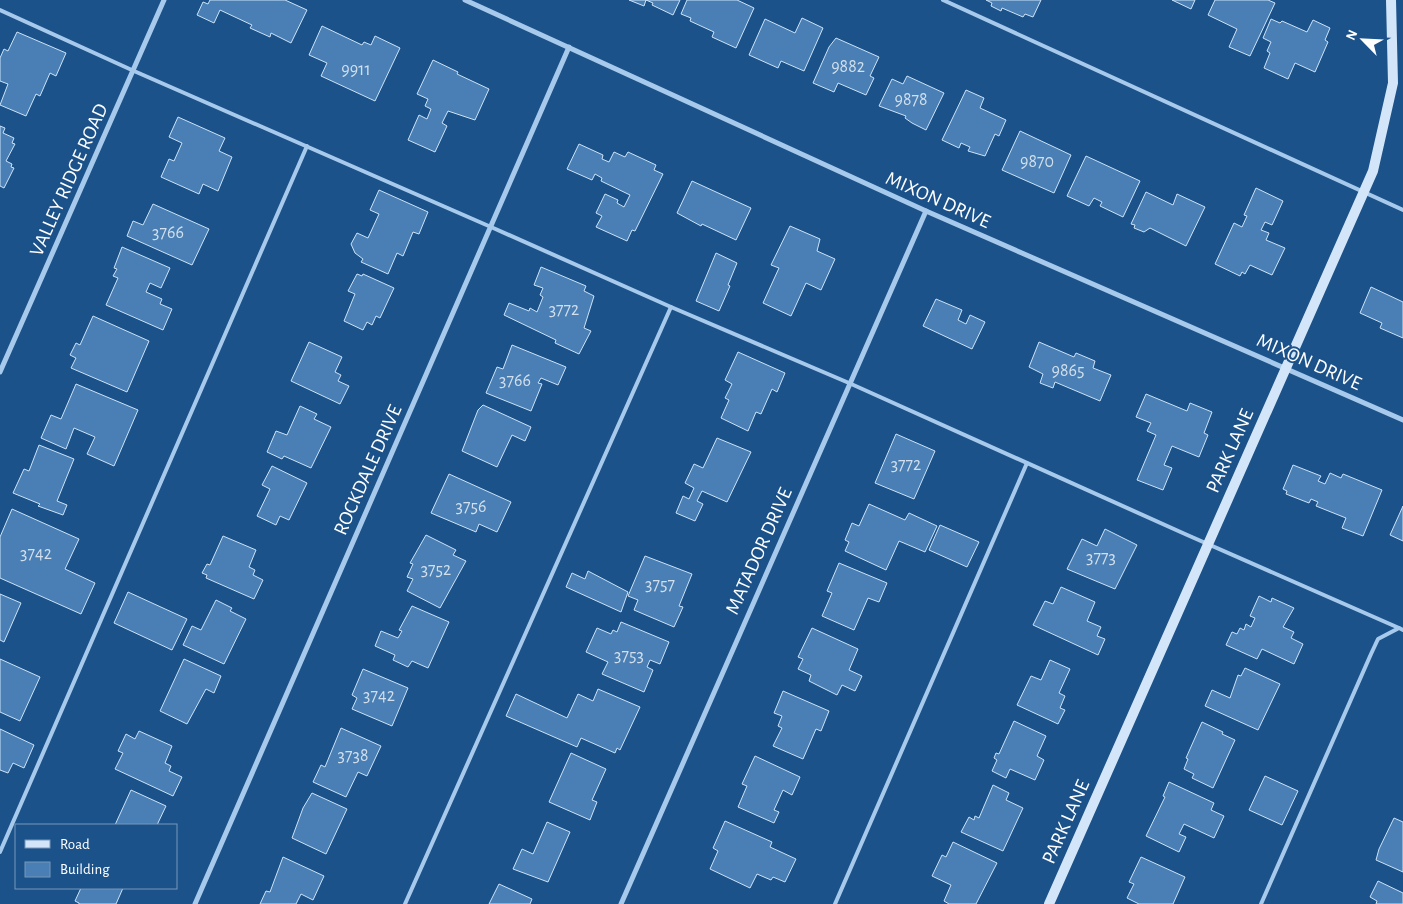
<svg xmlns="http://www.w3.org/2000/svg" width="1403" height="904" font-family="'Alegreya Sans',sans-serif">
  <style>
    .building { fill: #497fb4; stroke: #cce3f9 }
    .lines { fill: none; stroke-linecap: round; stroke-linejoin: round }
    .lane { stroke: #a7caec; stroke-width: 4 }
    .street { stroke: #a7caec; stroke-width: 5 }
    .secondary { stroke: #d3e6f9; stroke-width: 10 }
    .labels { text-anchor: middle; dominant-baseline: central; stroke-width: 4; stroke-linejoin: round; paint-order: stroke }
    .number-label { font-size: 18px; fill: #d2dfec }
    .street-label { font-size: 20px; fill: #fff; stroke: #1c528a }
  </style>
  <rect width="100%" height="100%" fill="#1c528a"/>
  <g class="building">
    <polygon points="210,0 285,0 307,10 291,43 271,33 270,37 250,28 252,25 220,10 214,23 197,15 203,2 208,4"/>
    <polygon points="629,0 680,0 673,15 652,5 653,3 646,0 644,6"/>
    <polygon points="687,0 737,0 754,8 736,48 712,37 714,32 690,21 691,18 681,14"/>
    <polygon points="986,0 1041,0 1033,17 1025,14 1023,17 1002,8 1001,11 991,6 992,3"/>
    <polygon points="1172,0 1195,0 1191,9"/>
    <polygon points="1215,0 1268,0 1275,3 1250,56 1229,47 1237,29 1208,15"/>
    <polygon points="802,18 823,28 804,71 781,61 778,68 749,55 765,19 795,33"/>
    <polygon points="1271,19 1280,23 1282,21 1307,32 1313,20 1330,28 1325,40 1328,42 1315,72 1295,63 1288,79 1264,68 1270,53 1267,51 1271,42 1263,38"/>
    <polygon points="322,26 362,45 364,42 371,45 375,36 400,48 375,101 321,76 327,63 309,55"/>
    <polygon points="17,32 66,53 56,76 50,73 40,96 36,94 26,116 0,105 8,84 0,81 0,58 4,49 8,51"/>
    <polygon points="836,38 879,57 870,76 874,78 866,95 838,83 834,92 813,83 829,47"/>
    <polygon points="433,60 458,72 457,74 489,89 475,120 448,111 442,123 447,126 435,152 408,140 419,115 427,119 431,109 425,106 428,99 417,94"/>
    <polygon points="907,76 944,93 926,130 912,123 905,118 906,116 879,106 892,79 903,84"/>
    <polygon points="966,90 984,98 980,108 1006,120 999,136 995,134 985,156 968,151 970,147 961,143 959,148 942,140"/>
    <polygon points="178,117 225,138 219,151 232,157 218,191 203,184 199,194 161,177 169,159 174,161 182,143 169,137"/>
    <polygon points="0,126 5,128 3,133 14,138 12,143 15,144 6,161 12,164 11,167 14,168 4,188 0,186"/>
    <polygon points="1020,131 1071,155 1054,193 1002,170"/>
    <polygon points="579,144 603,155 602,159 609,162 614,152 625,157 628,152 656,165 654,170 663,174 635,231 632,230 627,241 596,227 602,216 596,213 605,194 618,200 617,203 624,207 630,195 601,181 602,178 595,174 592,180 567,169"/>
    <polygon points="1086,156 1140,181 1123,217 1100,206 1102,202 1094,198 1089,206 1067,196"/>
    <polygon points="692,181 751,208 736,240 702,224 701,226 677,213"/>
    <polygon points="1256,188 1283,201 1272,225 1265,222 1261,230 1269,233 1266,240 1285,248 1272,275 1250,265 1245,274 1242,272 1240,276 1215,264 1234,223 1242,227 1247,216 1244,215"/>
    <polygon points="379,190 428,212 419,234 413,232 403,256 397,253 388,274 361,262 363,259 355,253 351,244 357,233 368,238 379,214 370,210"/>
    <polygon points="1146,192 1173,205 1177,194 1205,207 1186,246 1150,228 1144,232 1134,228 1135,225 1131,224"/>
    <polygon points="153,204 209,229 192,265 127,236 133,221 143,225"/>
    <polygon points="790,226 820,239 817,251 835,259 821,290 806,283 791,316 763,303 779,268 771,265"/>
    <polygon points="122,247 170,268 161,288 150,283 146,292 162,299 160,304 172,309 163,330 106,305 118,278 113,276 117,269 114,268"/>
    <polygon points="716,253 737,263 728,285 730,286 719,311 696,301"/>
    <polygon points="541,267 586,286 584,291 594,296 584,328 591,331 579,354 555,343 556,340 504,315 509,303 529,311 530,308 537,312 543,297 540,295 543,288 534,285"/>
    <polygon points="357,274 362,276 363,274 394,288 380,318 376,316 372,325 367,322 363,330 344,321 355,294 348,291"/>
    <polygon points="1371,287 1403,302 1403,338 1380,328 1382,323 1360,313"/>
    <polygon points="936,299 962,310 958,320 966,324 970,315 985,322 972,349 923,326"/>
    <polygon points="93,316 149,341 127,392 71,368 76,358 70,355 76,343 80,345"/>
    <polygon points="309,342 342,357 335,372 341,375 338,381 349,386 340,404 291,381"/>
    <polygon points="1039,342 1074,357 1076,353 1095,361 1093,368 1111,375 1100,401 1055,382 1053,388 1040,383 1043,374 1029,367"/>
    <polygon points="512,345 566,367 558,385 541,378 538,383 542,384 531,411 486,393 497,367 503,369"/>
    <polygon points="738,352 785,373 777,392 772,389 761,414 756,412 748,431 721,418 729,400 725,398 732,384 725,380"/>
    <polygon points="76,384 138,410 114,466 87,454 95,437 74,428 66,449 41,438 51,415 61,419"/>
    <polygon points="1146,394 1187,411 1190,403 1212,412 1204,433 1208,435 1199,457 1172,446 1164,465 1172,468 1163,490 1137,480 1156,435 1147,431 1151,423 1136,417"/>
    <polygon points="483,405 531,427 525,441 512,435 497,467 462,451 478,410"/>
    <polygon points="300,406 317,414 314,419 331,427 311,468 284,456 282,459 267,452 276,431 287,435"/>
    <polygon points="896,434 935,451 914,499 875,483"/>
    <polygon points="717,438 751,452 727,502 702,491 697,501 703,504 695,521 676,513 683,496 689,499 694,488 685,483 694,464 703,468"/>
    <polygon points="39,445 74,459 57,501 67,505 63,515 38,506 40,504 13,493 24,469 29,471"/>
    <polygon points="1293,465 1321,476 1318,481 1325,484 1330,473 1341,478 1343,474 1382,490 1363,536 1342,528 1346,518 1316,506 1318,502 1311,499 1309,503 1286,494 1287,491 1283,489"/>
    <polygon points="272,466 307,483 289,520 280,516 276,525 257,516 270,489 262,485"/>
    <polygon points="449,474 511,502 497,532 479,524 476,532 431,513"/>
    <polygon points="869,504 905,520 909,513 937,526 925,552 899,541 886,570 845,551 849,542 845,540 852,523 859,526"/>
    <polygon points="1403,506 1403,541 1390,535"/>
    <polygon points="12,509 79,539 65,569 95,583 81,614 0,578 0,537"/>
    <polygon points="940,525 979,542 967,567 929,550"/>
    <polygon points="1105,529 1137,545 1115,589 1067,569 1082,539 1097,546"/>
    <polygon points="426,535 456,550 453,555 466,561 440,608 407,591 413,579 407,577 413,564 410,563"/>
    <polygon points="223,536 256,550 249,567 255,570 253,575 263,580 254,599 206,578 207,575 202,573 207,564 210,565"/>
    <polygon points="645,556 692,574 679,606 683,607 674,627 634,610 638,600 628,596"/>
    <polygon points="839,563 887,583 879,602 868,598 854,630 822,616 832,593 827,591"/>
    <polygon points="588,571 628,592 621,612 566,587 572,573 585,579"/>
    <polygon points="1061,587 1095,602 1087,621 1101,627 1097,636 1105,639 1098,655 1033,625 1045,601 1053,604"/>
    <polygon points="128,592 187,619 172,650 114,623"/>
    <polygon points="0,594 21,603 4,642 0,640"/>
    <polygon points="1259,596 1271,602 1272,598 1294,608 1283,627 1294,632 1291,638 1303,644 1294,664 1262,649 1257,659 1226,645 1232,632 1237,634 1240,628 1244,630 1246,624 1251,627 1255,618 1250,616"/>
    <polygon points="216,600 232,608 230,611 246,619 224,664 183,645 192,626 201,630"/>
    <polygon points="412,606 449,622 428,668 412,661 408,667 393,660 395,655 375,646 381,631 398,638 402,631 399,630"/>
    <polygon points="621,622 669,642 660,664 650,660 647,667 653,670 644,692 602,674 608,662 586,652 597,628 611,634 613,630 617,632"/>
    <polygon points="812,628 858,649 849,670 862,676 855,691 842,685 837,695 809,681 811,675 798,669 803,659 798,657"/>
    <polygon points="0,659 40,677 20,721 0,712"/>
    <polygon points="184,659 221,676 214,693 206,689 187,724 160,711"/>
    <polygon points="1050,660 1070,669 1059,693 1065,696 1060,708 1065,710 1058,724 1017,705 1031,676 1041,680"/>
    <polygon points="1245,668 1280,684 1258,730 1205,706 1212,690 1230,698 1238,675 1241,676"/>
    <polygon points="363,669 408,688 392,726 352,709 357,698 352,695"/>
    <polygon points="598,689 640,707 620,750 617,748 615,753 581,738 577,747 506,716 516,694 567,718 578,694 593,701"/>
    <polygon points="783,691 829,711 821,731 816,729 803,759 773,746 782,728 778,726 782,716 774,713"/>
    <polygon points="1014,721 1046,736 1037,756 1044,760 1035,780 1010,769 1006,778 992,771 997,760 994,758 996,753 999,754"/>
    <polygon points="1202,722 1223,732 1222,734 1235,740 1213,788 1192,778 1194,774 1184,769 1188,759 1186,758"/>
    <polygon points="341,728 381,746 367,776 358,772 346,797 313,782 321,765 325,767"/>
    <polygon points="0,729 34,745 24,768 13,763 8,773 0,770"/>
    <polygon points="139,731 172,746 165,763 171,766 169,771 182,777 173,796 115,769 123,753 118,751 126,734 135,739"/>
    <polygon points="571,753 606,769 592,800 597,802 590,820 549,802"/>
    <polygon points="755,756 800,777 792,795 783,790 774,810 779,812 774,823 738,807 747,786 742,784"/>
    <polygon points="1265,776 1298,791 1282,825 1249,810"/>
    <polygon points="1169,782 1214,803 1211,810 1224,816 1214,838 1184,824 1179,834 1186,837 1179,852 1146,836 1165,797 1163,796"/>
    <polygon points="993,785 1009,793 1006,800 1023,808 1003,851 961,832 969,817 974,820 975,816 979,818"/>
    <polygon points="131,790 166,806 157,825 115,825"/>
    <polygon points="312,793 347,809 326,854 292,838 303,808"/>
    <polygon points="1394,818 1403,822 1403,872 1376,860 1379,849"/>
    <polygon points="725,821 772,842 770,847 796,859 785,882 773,877 771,880 757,874 750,888 710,869 718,851 713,848"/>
    <polygon points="547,822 570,832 548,882 513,869 522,849 533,854"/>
    <polygon points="953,842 997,863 976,904 949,904 944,901 951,885 932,876 942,855 946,857"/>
    <polygon points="283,857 324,876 313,900 301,894 296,904 260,904 266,891 270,892"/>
    <polygon points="1141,857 1185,877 1173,904 1139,904 1127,898 1134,884 1129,882"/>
    <polygon points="1378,881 1403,893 1403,904 1376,904 1377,901 1370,897"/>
    <polygon points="499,884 532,899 530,904 489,904"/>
    <polygon points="81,888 123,888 116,904 79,904 79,903 75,901"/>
  </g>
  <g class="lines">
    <g class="lane">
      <polyline points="943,0 1403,210"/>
      <polyline points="0,10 134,71 491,227 671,307 849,383 1185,534 1399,628"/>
      <polyline points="0,852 307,146"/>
      <polyline points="405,904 671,307"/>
      <polyline points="835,904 1027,463"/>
      <polyline points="1261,904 1371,654 1378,639 1399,628 1403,630"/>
    </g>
    <g class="street">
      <polyline points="465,0 926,211 1403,420"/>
      <polyline points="0,372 164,0"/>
      <polyline points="195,904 569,47"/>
      <polyline points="621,904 926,211"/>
    </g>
    <polyline class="secondary" points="1049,904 1373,171 1393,83 1391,0"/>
  </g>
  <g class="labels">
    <g class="number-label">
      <text x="848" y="67">9882</text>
      <text x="356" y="70">9911</text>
      <text x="911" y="100">9878</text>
      <text x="1037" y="162">9870</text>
      <text x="168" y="233">3766</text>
      <text x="564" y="310">3772</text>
      <text x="1068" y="371">9865</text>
      <text x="515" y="381">3766</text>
      <text x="906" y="465">3772</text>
      <text x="471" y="507">3756</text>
      <text x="36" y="554">3742</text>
      <text x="1101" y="558">3773</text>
      <text x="436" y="570">3752</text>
      <text x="660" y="585">3757</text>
      <text x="629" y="656">3753</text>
      <text x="379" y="696">3742</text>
      <text x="353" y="756">3738</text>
    </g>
    <g class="street-label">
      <text transform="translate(69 180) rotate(-66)">VALLEY RIDGE ROAD</text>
      <text transform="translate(938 200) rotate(24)">MIXON DRIVE</text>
      <text transform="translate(1309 362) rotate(24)">MIXON DRIVE</text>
      <text transform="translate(1230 451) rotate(-66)">PARK LANE</text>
      <text transform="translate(368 470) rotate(-66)">ROCKDALE DRIVE</text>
      <text transform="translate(759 551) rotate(-66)">MATADOR DRIVE</text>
      <text transform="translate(1066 822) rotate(-66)">PARK LANE</text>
    </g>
  </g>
  <rect x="15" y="824" width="162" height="65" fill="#1c528a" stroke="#7797b9"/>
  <rect x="25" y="840" width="25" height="8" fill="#d3e6f9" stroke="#7797b9"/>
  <text x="60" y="849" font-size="15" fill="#ffffff">Road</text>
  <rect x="25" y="862" width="25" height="15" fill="#497fb4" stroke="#7797b9"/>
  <text x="60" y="874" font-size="15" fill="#ffffff">Building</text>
  <g transform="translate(1363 40) rotate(294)" stroke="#1c528a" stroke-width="4" paint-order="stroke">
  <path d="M0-4L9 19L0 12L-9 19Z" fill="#ffffff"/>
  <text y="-8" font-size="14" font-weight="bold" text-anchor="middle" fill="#ffffff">N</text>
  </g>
</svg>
